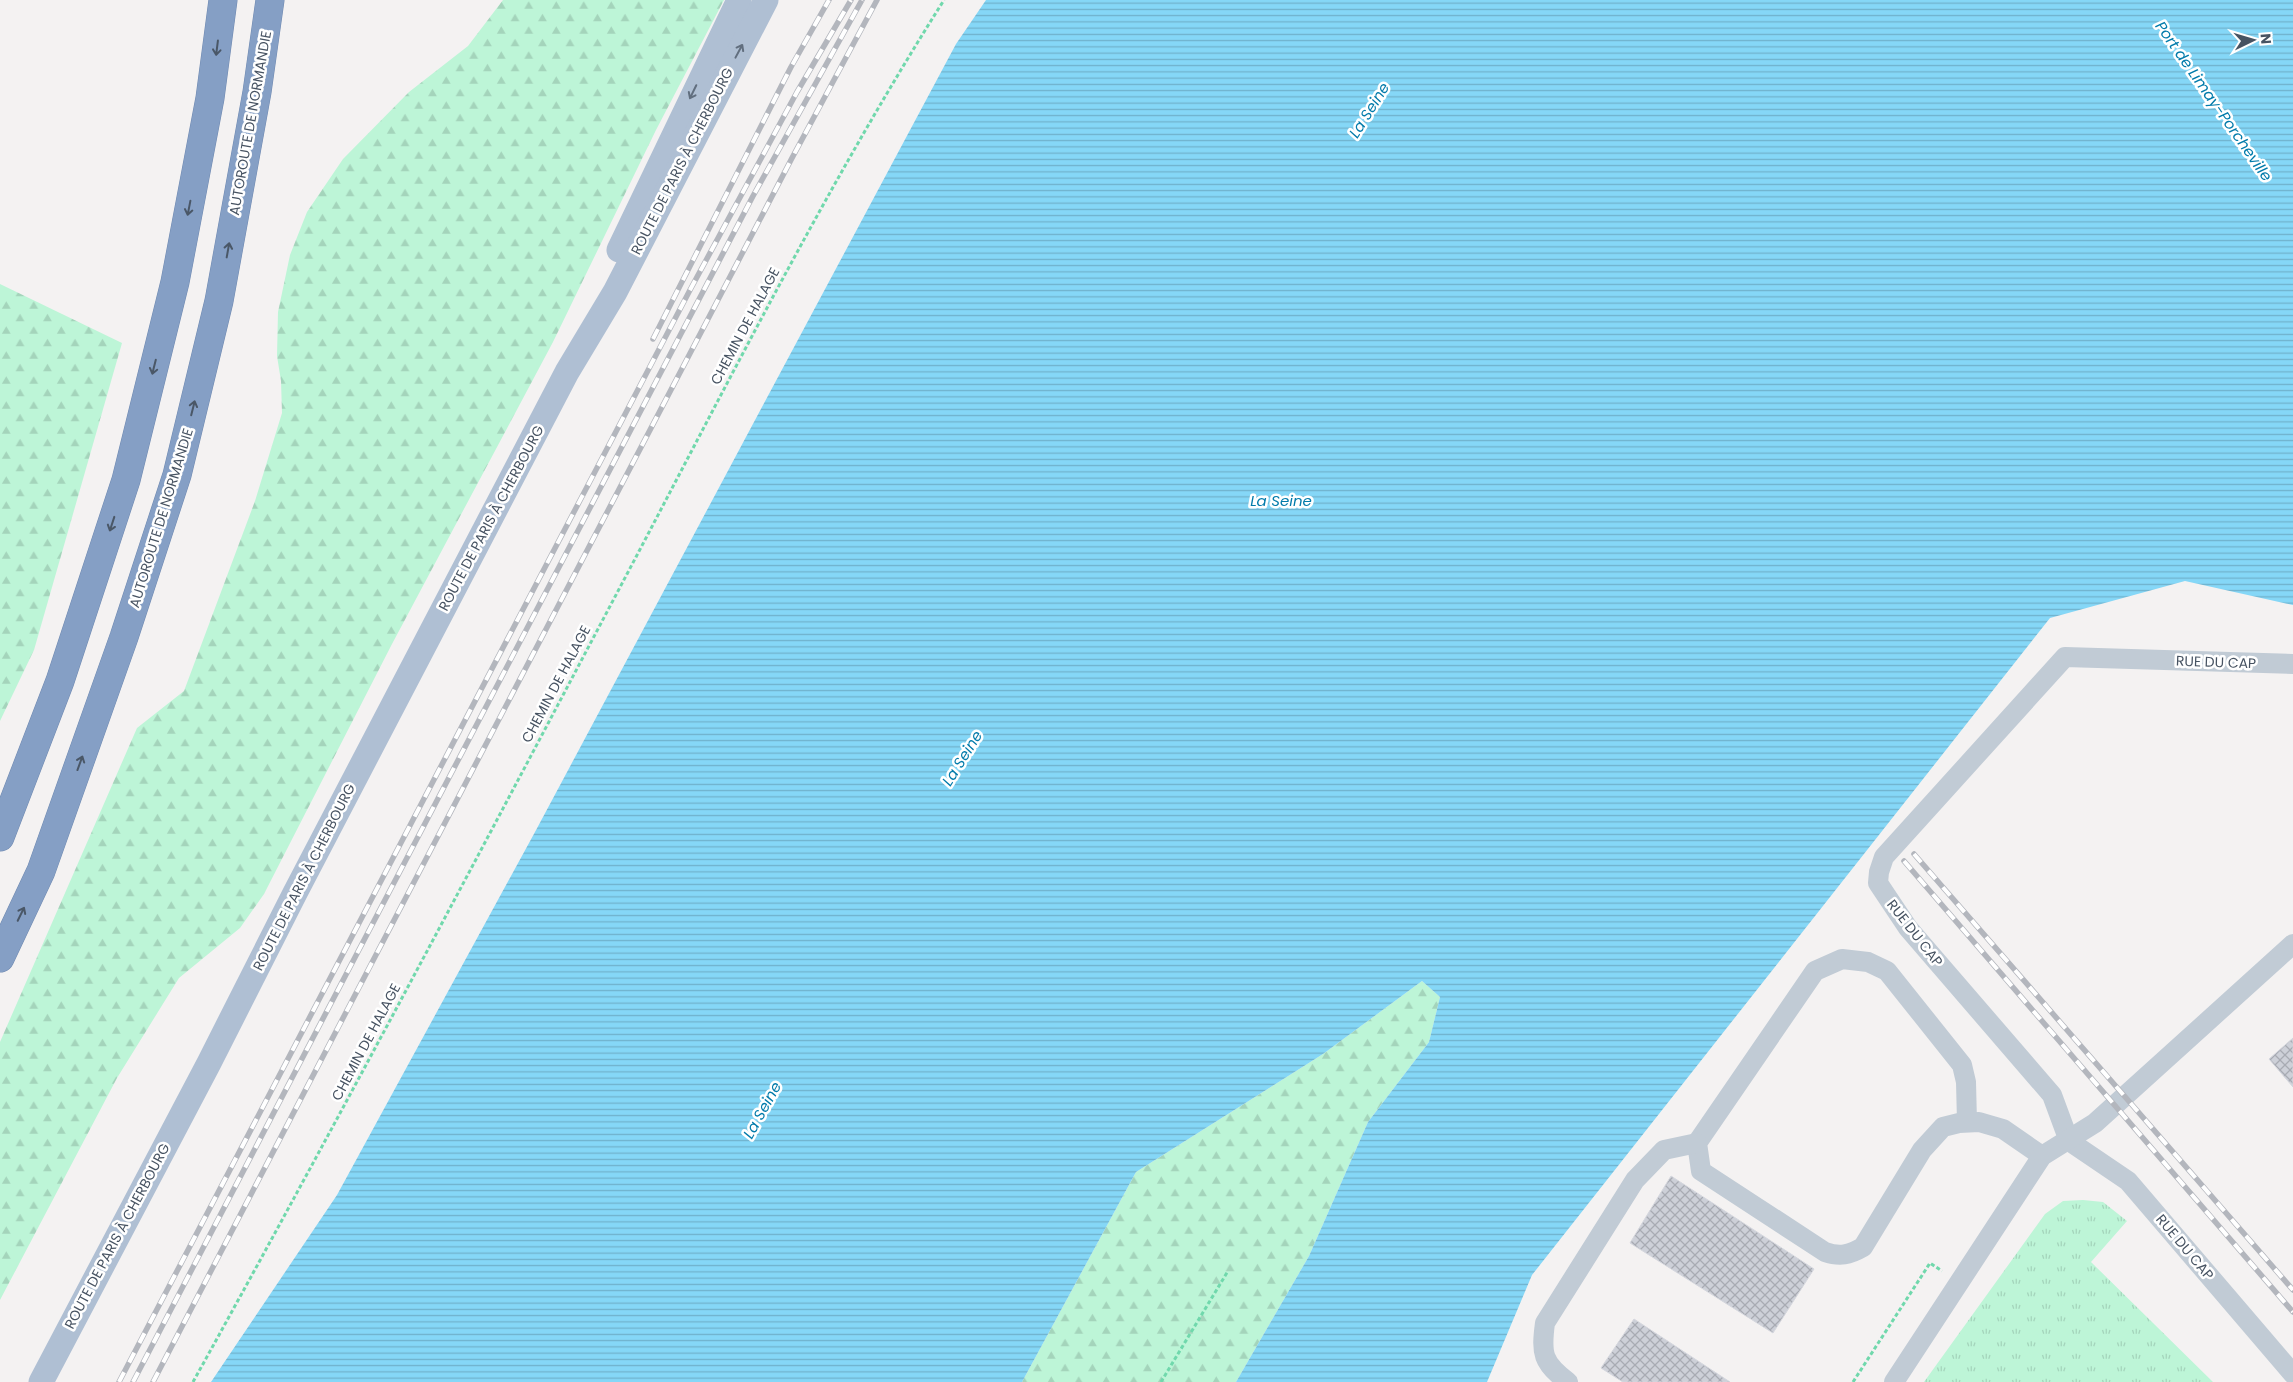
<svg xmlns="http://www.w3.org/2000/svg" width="2293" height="1382" font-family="Poppins,sans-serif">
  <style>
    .grass { fill: url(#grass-tufts) }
    .forest { fill: url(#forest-firs) }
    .water { fill: url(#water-rules) }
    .building { fill: url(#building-cross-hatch); stroke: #d5d7de }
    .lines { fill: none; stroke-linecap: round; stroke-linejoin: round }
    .highway-casing { stroke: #708ab1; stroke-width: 29 }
    .path { stroke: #70d8ac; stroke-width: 3; stroke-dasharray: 4 2.5; stroke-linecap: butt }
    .minor { stroke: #c1cbd5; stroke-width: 20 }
    .major { stroke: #afbfd3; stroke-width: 25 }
    .highway { stroke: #859fc5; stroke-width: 28 }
    .rail-casing { stroke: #b3b6bd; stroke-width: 5.5 }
    .rail { stroke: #fff; stroke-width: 4; stroke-dasharray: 11; stroke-linecap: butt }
    .oneway { stroke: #4a5767 }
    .oneway2 { stroke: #616e7e }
    .labels { text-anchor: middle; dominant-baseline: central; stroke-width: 5; stroke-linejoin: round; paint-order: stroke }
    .street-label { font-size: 14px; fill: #475362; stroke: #fff }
    .water-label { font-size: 15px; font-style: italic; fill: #027bab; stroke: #fff }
  </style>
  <defs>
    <pattern id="grass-tufts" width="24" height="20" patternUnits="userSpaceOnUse" patternTransform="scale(1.25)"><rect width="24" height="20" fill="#bdf5d7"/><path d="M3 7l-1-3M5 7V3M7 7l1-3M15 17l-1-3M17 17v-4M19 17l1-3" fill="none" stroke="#a4d4bb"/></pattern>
    <pattern id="forest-firs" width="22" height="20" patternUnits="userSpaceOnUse" patternTransform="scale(1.25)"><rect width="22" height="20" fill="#bdf5d7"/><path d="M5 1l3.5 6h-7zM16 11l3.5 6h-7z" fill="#a4d4bb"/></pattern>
    <pattern id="water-rules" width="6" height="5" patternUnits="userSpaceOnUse" patternTransform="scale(1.25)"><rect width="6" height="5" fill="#85d7f7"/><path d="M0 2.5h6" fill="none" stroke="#6fb1cb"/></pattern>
    <pattern id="building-cross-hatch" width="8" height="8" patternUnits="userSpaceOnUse" patternTransform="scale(1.25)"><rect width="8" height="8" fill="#cdd0d8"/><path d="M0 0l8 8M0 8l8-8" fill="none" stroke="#a8abb3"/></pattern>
  </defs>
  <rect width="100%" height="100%" fill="#f4f2f2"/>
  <polygon class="grass" points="2083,1200 2103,1202 2127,1221 2091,1262 2213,1382 1924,1382 2045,1214 2063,1201"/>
  <g class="forest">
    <polygon points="503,0 724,0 656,130 553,342 392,644 264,894 240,928 179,978 117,1078 0,1300 0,1042 137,728 184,691 255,501 282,413 281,381 277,356 278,312 290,255 307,212 343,159 409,92 468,46"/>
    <polygon points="0,284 122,343 34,650 0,721"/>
    <polygon points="1422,981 1440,997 1429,1042 1368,1122 1309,1256 1236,1382 1022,1382 1136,1172 1323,1054"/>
  </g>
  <polygon class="water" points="986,0 2293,0 2293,605 2185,581 2050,618 1532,1275 1487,1382 1236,1382 1309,1256 1368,1122 1429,1042 1440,997 1422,981 1323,1054 1136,1172 1022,1382 211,1382 337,1195 535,832 956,44"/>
  <g class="building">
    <polygon points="2293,1038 2293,1087 2269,1059"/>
    <polygon points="1671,1176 1814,1269 1773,1333 1630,1243"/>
    <polygon points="1634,1319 1730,1382 1623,1382 1601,1368"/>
  </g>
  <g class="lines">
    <defs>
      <g id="highway">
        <polyline points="0,837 60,681 126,480 175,282 210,98 223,0"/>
        <polyline points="0,958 41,871 124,637 177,475 219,301 257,92 270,0"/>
      </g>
    </defs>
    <use href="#highway" class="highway-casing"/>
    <g class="path">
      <path d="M193 1382C341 1115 484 845 627 574 729 381 827 185 944 0"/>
      <polyline points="1161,1382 1228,1271"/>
      <polyline points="1853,1382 1930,1263 1942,1271"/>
    </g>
    <g class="minor">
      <polyline points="2293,664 2065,657 1884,857 1879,872 1878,883 1908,928 2052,1095 2069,1141 2128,1181 2293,1374"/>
      <path d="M1967 1122 1966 1082 1962 1065 1887 971 1868 962 1842 959 1815 971 1697 1143 1701 1171 1825 1252C1840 1257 1849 1255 1863 1247L1922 1150 1943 1127 1959 1123 1979 1122 2003 1129 2042 1156"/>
      <path d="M1568 1382C1542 1363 1541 1353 1545 1323L1635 1180 1664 1150 1697 1143"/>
      <polyline points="1894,1382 2042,1156 2095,1123 2293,944"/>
    </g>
    <g class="major">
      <polyline points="619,250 739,0"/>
      <polyline points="41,1382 209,1063 295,893 567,372 615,292 766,0"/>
    </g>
    <use href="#highway" class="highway"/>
    <defs>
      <g id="rail">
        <polyline points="653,339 791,67 829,0"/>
        <polyline points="1914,854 2293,1290"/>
        <polyline points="1904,861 2293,1312"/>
        <polyline points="119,1382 690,290 797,92 851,0"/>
        <polyline points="133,1382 753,196 862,0"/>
        <polyline points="153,1382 792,158 877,0"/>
      </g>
    </defs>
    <use href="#rail" class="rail-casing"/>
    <use href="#rail" class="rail"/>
  </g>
  <defs><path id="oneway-shaft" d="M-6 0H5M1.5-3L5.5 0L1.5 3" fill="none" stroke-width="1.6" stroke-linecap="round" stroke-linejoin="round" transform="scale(1.25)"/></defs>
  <g class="oneway">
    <use href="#oneway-shaft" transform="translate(217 48) rotate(97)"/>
    <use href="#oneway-shaft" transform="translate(189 208) rotate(101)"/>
    <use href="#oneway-shaft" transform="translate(228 250) rotate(-80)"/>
    <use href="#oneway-shaft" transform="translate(154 367) rotate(104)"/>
    <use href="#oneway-shaft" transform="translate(193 408) rotate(-76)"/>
    <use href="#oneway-shaft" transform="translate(112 524) rotate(108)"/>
    <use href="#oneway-shaft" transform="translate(80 763) rotate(-70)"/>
    <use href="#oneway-shaft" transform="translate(21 914) rotate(-64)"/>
  </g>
  <g class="oneway2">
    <use href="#oneway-shaft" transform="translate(739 51) rotate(-62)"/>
    <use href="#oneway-shaft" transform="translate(693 92) rotate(116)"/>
  </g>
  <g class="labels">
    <g class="street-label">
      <text transform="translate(250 123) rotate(-80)">AUTOROUTE DE NORMANDIE</text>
      <text transform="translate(682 161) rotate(-63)">ROUTE DE PARIS À CHERBOURG</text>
      <text transform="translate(745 326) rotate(-62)">CHEMIN DE HALAGE</text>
      <text transform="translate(161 518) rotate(-73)">AUTOROUTE DE NORMANDIE</text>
      <text transform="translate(491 518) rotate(-62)">ROUTE DE PARIS À CHERBOURG</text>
      <text transform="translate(2216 662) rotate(2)">RUE DU CAP</text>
      <text transform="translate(556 684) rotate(-62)">CHEMIN DE HALAGE</text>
      <text transform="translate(304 877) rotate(-63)">ROUTE DE PARIS À CHERBOURG</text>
      <text transform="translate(1915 933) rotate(52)">RUE DU CAP</text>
      <text transform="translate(366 1042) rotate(-62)">CHEMIN DE HALAGE</text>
      <text transform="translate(117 1236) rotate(-62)">ROUTE DE PARIS À CHERBOURG</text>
      <text transform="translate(2185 1247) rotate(50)">RUE DU CAP</text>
    </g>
    <g class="water-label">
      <text transform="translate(2214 101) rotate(55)">Port de Limay-Porcheville</text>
      <text transform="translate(1369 110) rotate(-58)">La Seine</text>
      <text x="1281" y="500">La Seine</text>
      <text transform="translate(962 758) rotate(-58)">La Seine</text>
      <text transform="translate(762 1110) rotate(-61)">La Seine</text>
    </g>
  </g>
  <g transform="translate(2253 40) rotate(85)" stroke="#ffffff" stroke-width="4" paint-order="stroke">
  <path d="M0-4L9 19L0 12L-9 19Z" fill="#475362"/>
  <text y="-8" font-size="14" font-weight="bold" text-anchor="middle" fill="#475362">N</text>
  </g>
</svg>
